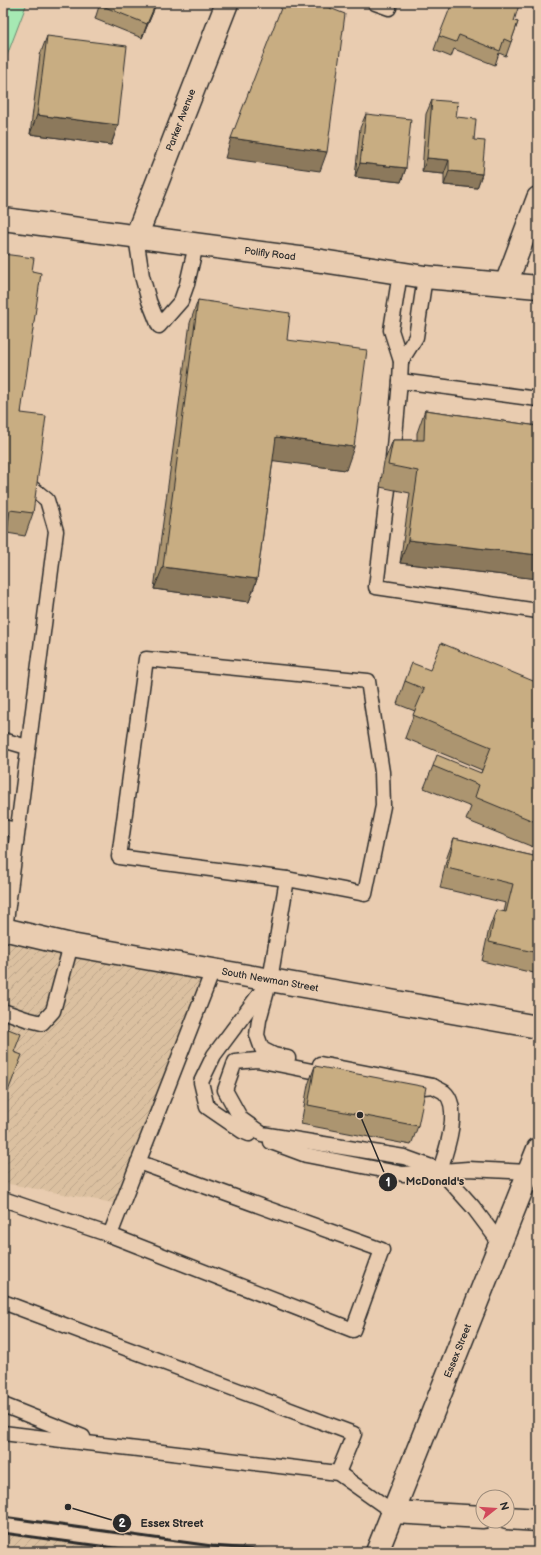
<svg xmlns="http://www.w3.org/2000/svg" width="541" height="1555" font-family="'Balsamiq Sans',sans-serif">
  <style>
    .industrial { fill: url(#industrial-furrows) }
    .green { fill: #a6e9b3; stroke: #688a6f }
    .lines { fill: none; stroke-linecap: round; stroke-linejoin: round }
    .service-casing { stroke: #2b2b2b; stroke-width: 17 }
    .minor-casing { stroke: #2b2b2b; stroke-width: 25 }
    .secondary-casing { stroke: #2b2b2b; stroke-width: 25 }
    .service { stroke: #e9ccb0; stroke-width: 14 }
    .minor { stroke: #e9ccb0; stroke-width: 22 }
    .secondary { stroke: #e9ccb0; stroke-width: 22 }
    .rail { stroke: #2b2b2b; stroke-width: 3 }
    .wall { fill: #ac9570; stroke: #2b2b2b }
    .shaded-wall { fill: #8c795b; stroke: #2b2b2b }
    .building { fill: #c8ad82; stroke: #2b2b2b }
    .labels { text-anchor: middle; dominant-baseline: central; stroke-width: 3.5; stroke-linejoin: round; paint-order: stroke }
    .street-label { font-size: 10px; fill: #2b2b2b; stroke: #e9ccb0 }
    .leader { fill: none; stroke: #2b2b2b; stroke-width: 1.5 }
    .callout-dot { fill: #2b2b2b; stroke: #e9ccb0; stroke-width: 1.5 }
    .mark-label { font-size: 12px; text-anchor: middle; font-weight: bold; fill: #fff }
    .callout-label { font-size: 11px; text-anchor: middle; font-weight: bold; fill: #2b2b2b; stroke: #e9ccb0; stroke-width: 3.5; stroke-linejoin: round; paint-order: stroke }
  </style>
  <defs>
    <pattern id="industrial-furrows" width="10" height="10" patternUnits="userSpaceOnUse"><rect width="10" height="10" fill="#dbc0a0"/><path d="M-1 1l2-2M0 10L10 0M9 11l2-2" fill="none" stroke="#bca58a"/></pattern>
  </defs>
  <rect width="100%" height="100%" fill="#e9ccb0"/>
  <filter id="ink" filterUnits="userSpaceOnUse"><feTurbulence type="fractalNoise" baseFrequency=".025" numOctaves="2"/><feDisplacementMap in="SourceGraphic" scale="8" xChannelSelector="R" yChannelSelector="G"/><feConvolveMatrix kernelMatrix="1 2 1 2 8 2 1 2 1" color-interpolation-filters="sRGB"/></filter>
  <g filter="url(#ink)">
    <g class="industrial">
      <polygon points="3,925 210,963 113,1203 3,1183"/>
      <polygon points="3,1533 124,1552 3,1552"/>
    </g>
    <polygon class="green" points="3,3 27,3 3,66"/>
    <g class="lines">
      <defs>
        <g id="service">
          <polyline points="375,3 389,8"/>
          <polyline points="136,237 142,276 149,301 159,326 181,301 187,284 196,245"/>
          <polyline points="401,361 416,337 425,277"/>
          <polyline points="400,381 538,399"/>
          <polyline points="393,458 400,381 401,361 391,330 400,273"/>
          <polyline points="388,489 376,587 538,611"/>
          <polygon points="146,659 368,681 382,772 383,806 365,894 287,879 119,857"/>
          <polyline points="3,740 27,747"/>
          <polyline points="3,827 17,830"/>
          <polyline points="287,879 270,980 259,1020 257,1035 262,1049 274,1055 288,1058"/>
          <polyline points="5,929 56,531 47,500 31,487"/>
          <polyline points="3,1011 26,1019 42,1023 53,1011 71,945"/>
          <path d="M320 1064 433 1086C436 1088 441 1090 444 1092 462 1107 446 1152 440 1170"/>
          <polyline points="332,1075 257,1060 235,1062 225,1090 241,1119 262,1134 404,1157 440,1170 473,1207 500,1243"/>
          <polyline points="405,1089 433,1086"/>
          <polyline points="249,1134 242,1131 207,1107 201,1082 214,1055 270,980"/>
          <polyline points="271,1142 306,1155 403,1174 468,1169 529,1172"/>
          <polyline points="138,1162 382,1250 353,1330 110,1235 213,970"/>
          <polyline points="3,1199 110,1235"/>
          <polyline points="3,1302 354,1434 338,1473"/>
          <polyline points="3,1405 83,1437"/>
          <polyline points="3,1433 338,1473 393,1512"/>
        </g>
        <g id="minor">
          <polyline points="136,237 227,3"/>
          <polyline points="506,284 538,198"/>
          <polyline points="3,929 71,945 538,1027"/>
          <polyline points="393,1512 483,1517"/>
          <polyline points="507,1518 538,1520"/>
        </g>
        <g id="secondary">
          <polyline points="3,219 322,261 425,277 538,287"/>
          <polyline points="377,1552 538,1149"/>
        </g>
      </defs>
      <use href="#service" class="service-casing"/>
      <use href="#minor" class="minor-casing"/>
      <use href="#secondary" class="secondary-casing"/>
      <use href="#service" class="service"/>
      <use href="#minor" class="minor"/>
      <use href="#secondary" class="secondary"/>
      <g class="rail">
        <polyline points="3,1517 212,1546 288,1552"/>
        <polyline points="3,1533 145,1552"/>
      </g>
    </g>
    <g class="wall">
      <polygon points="100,3 153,12 142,38 95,19"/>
      <polygon points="514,21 518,22 506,56 499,53 495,65 454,49 451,57 434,50 439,36"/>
      <polygon points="47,36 118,125 111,145 30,134 40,55"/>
      <polygon points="432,100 456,117 474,140 482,174 477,188 444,185 444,174 422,172 426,114"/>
      <polygon points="366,114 406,168 401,182 355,177 360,128"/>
      <polygon points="32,271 21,413 33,513 25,536 7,533"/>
      <polygon points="198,300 287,340 346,470 273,460 257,579 249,602 154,589 190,323"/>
      <polygon points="425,410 538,426 538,579 400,563 410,493 380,487 384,462 393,440 417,440 417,433"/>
      <polygon points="430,670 538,683 538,849 466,820 471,807 424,788 433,766 481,773 482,770 405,738 415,711 397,704 405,681"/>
      <polygon points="454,838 538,857 538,974 482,961 489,929 496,910 504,912 506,903 440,888 447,857"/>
      <polygon points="315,1066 418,1126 411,1145 301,1124 308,1085"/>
    </g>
    <g class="shaded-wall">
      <polygon points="156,3 153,12 142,38 147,24"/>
      <polygon points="37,115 118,125 111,145 30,134"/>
      <polygon points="231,138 327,152 320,171 225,158"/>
      <polygon points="427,158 449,160 444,174 422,172"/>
      <polygon points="360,163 406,168 401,182 355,177"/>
      <polygon points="449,171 482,174 477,188 444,185"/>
      <polygon points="276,437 354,447 346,470 268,460"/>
      <polygon points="408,540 538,555 538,579 400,563"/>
      <polygon points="163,567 257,579 249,602 154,589"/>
    </g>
    <g class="building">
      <polygon points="100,3 156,3 147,24 100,5"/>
      <polygon points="283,3 317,3 345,14 327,152 231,138"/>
      <polygon points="452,3 515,3 519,5 514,21 518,22 511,42 504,39 500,51 459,35 456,42 439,36"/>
      <polygon points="47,36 127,46 118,125 37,115"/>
      <polygon points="432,100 458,102 456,117 476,119 474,140 485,141 482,174 449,171 449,160 427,158"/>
      <polygon points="366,114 411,119 406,168 360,163"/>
      <polygon points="3,254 34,258 32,271 41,273 21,413 46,416 33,513 10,510 3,559"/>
      <polygon points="198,300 290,313 287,340 367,350 354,447 276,437 257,579 163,567"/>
      <polygon points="425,410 538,426 538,555 408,540 418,471 388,465 393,440 424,440"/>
      <polygon points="441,643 538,683 538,823 475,797 479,785 433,766 437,755 481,773 491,747 413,715 424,689 405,681 412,663 430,670"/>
      <polygon points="454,838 538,857 538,953 489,942 496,910 506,912 513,884 447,868"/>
      <polygon points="3,1027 21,1034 14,1052 22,1055 3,1104"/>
      <polygon points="315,1066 426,1087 418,1126 308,1105"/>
    </g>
  </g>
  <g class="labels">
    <g class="street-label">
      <text transform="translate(181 120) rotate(-69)">Parker Avenue</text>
      <text transform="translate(270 254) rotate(7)">Polifly Road</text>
      <text transform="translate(270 980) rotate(10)">South Newman Street</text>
      <text transform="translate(458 1351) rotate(-68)">Essex Street</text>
    </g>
  </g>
  <path class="leader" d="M360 1115L388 1182M68 1507L122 1523"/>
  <g class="callout-dot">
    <circle cx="360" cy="1115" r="4"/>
    <circle cx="68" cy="1507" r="4"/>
    <circle cx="388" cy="1182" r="10"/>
    <circle cx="122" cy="1523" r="10"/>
  </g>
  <g class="mark-label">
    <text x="388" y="1186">1</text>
    <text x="122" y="1527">2</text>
  </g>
  <g class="callout-label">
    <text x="435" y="1185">McDonald's</text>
    <text x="172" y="1527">Essex Street</text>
  </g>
  <rect width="541" height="1555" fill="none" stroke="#e9ccb0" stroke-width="16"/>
  <rect x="8" y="8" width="525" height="1539" fill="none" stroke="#2b2b2b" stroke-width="1.5" filter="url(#ink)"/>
  <g transform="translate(495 1509) rotate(73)"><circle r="19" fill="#e9ccb0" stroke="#9d8c7b"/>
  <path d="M0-3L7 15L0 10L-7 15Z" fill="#d1495b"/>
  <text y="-6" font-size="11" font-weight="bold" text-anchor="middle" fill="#2b2b2b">N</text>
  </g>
</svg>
